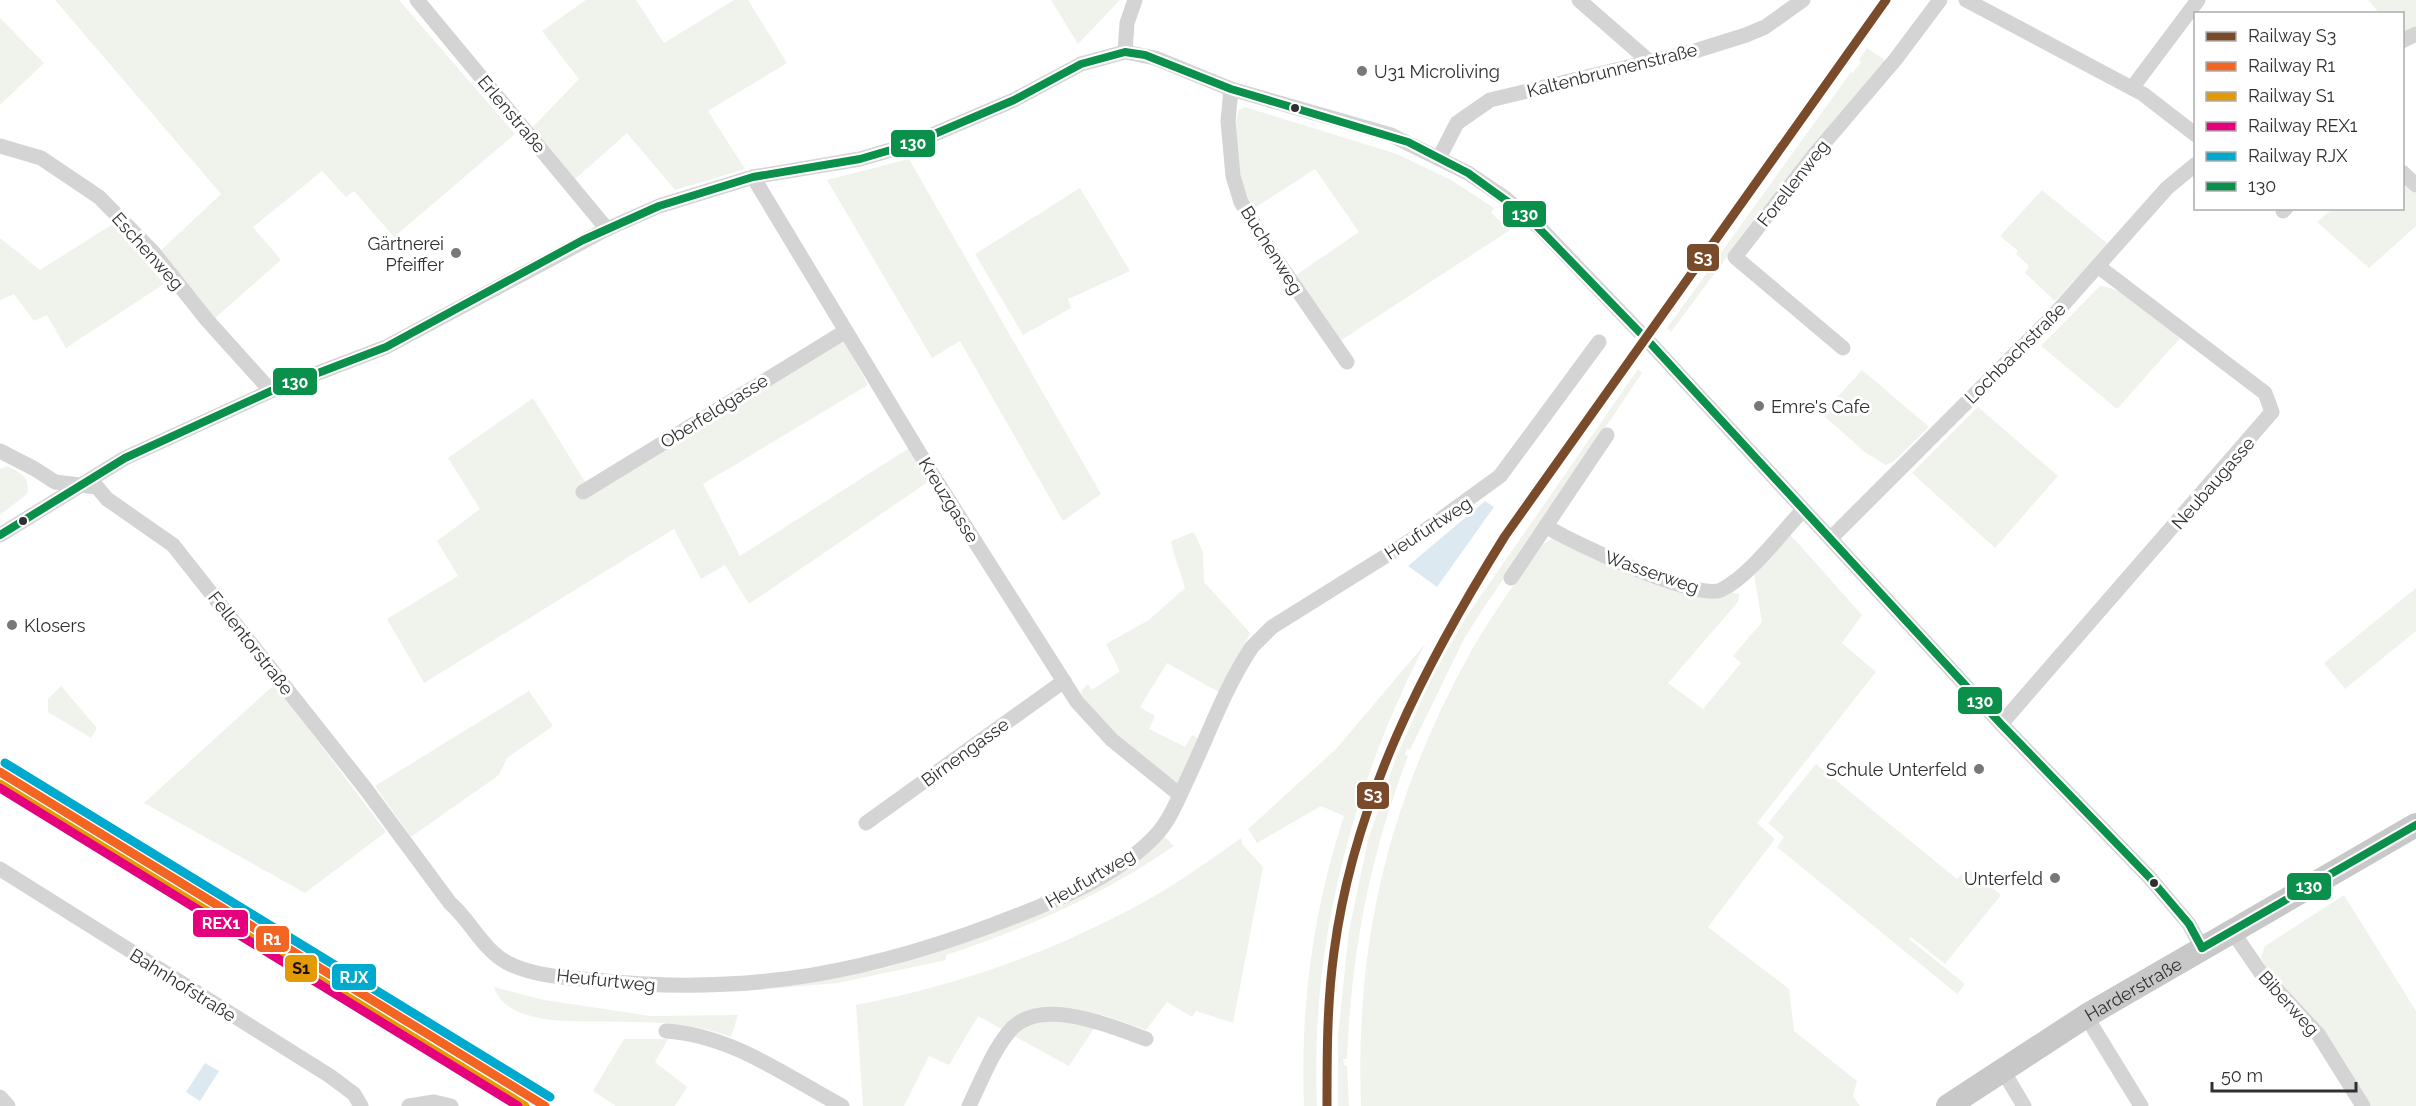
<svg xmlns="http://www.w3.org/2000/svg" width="2416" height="1106" font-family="Raleway,sans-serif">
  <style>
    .green { fill: #f0f3ec }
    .water { fill: #dde9f0 }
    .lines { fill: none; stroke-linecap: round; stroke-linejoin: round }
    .street-tunnel { stroke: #d6d6d6; stroke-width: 15; stroke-dasharray: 15 8; stroke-linecap: butt }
    .street { stroke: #d4d4d4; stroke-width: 15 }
    .primary { stroke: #c8c8c8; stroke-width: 24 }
    .bus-1-casing { stroke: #fff; stroke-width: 12 }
    .bus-1 { stroke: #0b904b; stroke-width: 8 }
    .rail-1-casing { stroke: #fff; stroke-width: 14 }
    .rail-2-casing { stroke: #fff; stroke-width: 14 }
    .rail-3-casing { stroke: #fff; stroke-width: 14 }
    .rail-4-casing { stroke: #fff; stroke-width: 14 }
    .rail-5-casing { stroke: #fff; stroke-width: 14 }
    .rail-1 { stroke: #7a4b2a; stroke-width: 9 }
    .rail-2 { stroke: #f26522; stroke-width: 9 }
    .rail-3 { stroke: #e39a05; stroke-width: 9 }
    .rail-4 { stroke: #e5007d; stroke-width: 9 }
    .rail-5 { stroke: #00a9ce; stroke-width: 9 }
    .poi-dot { fill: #787878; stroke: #fff; stroke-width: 2 }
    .bus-dot { fill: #303030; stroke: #fff; stroke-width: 2 }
    .labels { text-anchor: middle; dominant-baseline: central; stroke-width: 6; stroke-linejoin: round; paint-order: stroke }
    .street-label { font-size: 18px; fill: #303030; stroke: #fff }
    .poi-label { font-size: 18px; fill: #303030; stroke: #fff; text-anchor: start }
    .line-badge { stroke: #fff; stroke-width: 2 }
    .badge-label { font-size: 16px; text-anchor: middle; font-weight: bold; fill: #fff }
    .pale-badge-label { font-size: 16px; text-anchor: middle; font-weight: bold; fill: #111 }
  </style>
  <rect width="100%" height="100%" fill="#fff"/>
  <g class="green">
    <polygon points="55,0 399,0 515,134 394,237 354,191 346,197 322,171 253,227 281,260 214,319 158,253 221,194"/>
    <polygon points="586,0 636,0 664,43 734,0 748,0 787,63 708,111 745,169 675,190 627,133 573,181 529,131 579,79 542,31"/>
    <polygon points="1051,0 1120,0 1078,44"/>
    <polygon points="2368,0 2416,0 2416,27 2403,35 2402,14 2379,13"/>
    <polygon points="0,18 44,63 0,105"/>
    <polygon points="1867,48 1886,61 1741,238 1671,332 1667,328 1851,72 1853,73 1861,62 1859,60"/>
    <path d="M1245 107 1397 154 1451 180 1494 208 1491 213 1510 230 1340 341 1296 275 1359 232 1315 169 1253 209C1241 183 1227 138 1239 110Z"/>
    <polygon points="909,159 1101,494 1063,521 960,341 932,358 827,180"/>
    <polygon points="2403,179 2416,192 2416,226 2369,268 2317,222 2332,209 2402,208"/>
    <polygon points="1080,188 1130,271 1068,299 1071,308 1023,335 975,254"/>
    <polygon points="2042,190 2108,244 2055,301 2025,273 2029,266 2016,254 2018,251 2000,236"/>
    <polygon points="113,224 164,284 66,348 47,315 34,321 14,294 0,300 0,238 40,270"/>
    <path d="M2100 286C2126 288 2159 321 2180 338L2117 409 2041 346Z"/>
    <polygon points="843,339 868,385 703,484 740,556 909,448 928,482 749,604 725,565 701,579 674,529 424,683 387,619 458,576 437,541 480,509 448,458 533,398 592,493"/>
    <path d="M1638 369 1642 373 1481 612 1464 639 1410 750 1407 749 1405 754 1408 756C1369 859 1352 949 1347 1059H1343L1344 1065 1347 1066 1349 1106H1338V1035L1349 931 1368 840 1395 760 1431 679 1466 617Z"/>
    <polygon points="1862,370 1929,427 1894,461 1886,465 1866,453 1822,414"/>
    <polygon points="1978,407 2058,476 1995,548 1912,473"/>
    <path d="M7 466C21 473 31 477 27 494L0 515V469Z"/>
    <path d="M1194 532 1203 552 1204 582 1250 633 1222 694 1167 663 1140 707 1155 716 1149 729 1185 747 1192 735 1201 740 1179 786C1154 766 1087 722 1081 691L1088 684 1092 690 1120 671 1106 644 1149 620 1185 588C1181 571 1174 559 1171 541Z"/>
    <path d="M1788 532 1862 615 1842 643 1876 672 1757 823 1775 839 1708 927 1789 989 1794 1031 1857 1081 1853 1096 1860 1106H1361C1355 940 1389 802 1468 657 1489 618 1516 583 1540 546L1553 538 1609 563 1739 594 1738 602 1668 683 1703 709 1741 663 1733 656 1762 622 1754 574Z"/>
    <polygon points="2416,588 2416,631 2345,689 2324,663"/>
    <path d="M1425 644C1352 788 1310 943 1317 1106H1304C1300 1007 1313 910 1344 816L1321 806 1257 843 1248 829 1336 749Z"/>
    <polygon points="275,684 386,832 305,893 144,803"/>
    <polygon points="61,686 97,728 91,738 48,712 48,699"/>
    <polygon points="529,691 553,726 507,758 499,775 411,837 375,786"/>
    <polygon points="1816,764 1957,879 1967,868 2001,895 1945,964 1911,937 1909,939 1965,984 1957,994 1777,847 1784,837 1768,823"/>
    <path d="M1163 835 1174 846C1103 895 1027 928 946 955V960L838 983 722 993 805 983 885 968 978 938Z"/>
    <path d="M1241 838 1242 844 1263 867 1233 1023 1196 1011 1192 1017 1167 1002 1146 1030 1103 1015 1069 1066 978 1016 949 1065 929 1056 904 1106H863L856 1005C962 985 1064 948 1158 894 1187 877 1214 857 1241 838Z"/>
    <polygon points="2344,895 2416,1011 2416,1106 2371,1106 2323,1029 2267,970 2261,957 2265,946"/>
    <path d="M494 987 544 1000 651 1016 738 1015 731 1037C674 1015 611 1025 551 1020 530 1017 500 1010 494 987Z"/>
    <polygon points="624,1039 668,1039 655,1062 687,1087 675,1106 616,1106 593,1091"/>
  </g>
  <g class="water">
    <polygon points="1485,501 1494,507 1437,587 1408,566"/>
    <polygon points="205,1063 219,1071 200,1101 186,1092"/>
  </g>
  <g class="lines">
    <polyline class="street-tunnel" points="1630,322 1651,344"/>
    <g class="street">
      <polyline points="417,0 607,229"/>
      <polyline points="1579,0 1650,62"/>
      <polyline points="1966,0 2143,94 2196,135"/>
      <polyline points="2402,41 2416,34"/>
      <polyline points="1125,52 1127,23 1135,0"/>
      <polyline points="2132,88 2198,0"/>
      <polyline points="1231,89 1228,121 1233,176 1241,202 1267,246 1347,362"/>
      <polyline points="0,146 41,158 99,197 153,252 207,320 271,391"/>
      <polyline points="1439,158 1457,123 1490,100 1695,51 1746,35 1765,27 1803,0"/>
      <polyline points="2402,172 2416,185"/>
      <polyline points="753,177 934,477 1077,702 1112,740 1180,795"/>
      <polyline points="2283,211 2286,208"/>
      <polyline points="1651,344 2001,724 2149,877 2189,924 2202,948"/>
      <polyline points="1843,348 1735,257 1814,155 1895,60 1940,0"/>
      <path d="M0 451 35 469 55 482 97 487 107 499 173 545 365 788 450 903C472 922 484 953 512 965 536 976 567 978 594 980 749 997 877 972 1021 914 1067 896 1122 872 1156 835 1170 820 1178 799 1187 780 1208 736 1225 687 1252 647L1272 627 1416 537 1500 476 1599 342"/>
      <polyline points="583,492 846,331"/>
      <path d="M1546 526C1570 542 1697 601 1721 590 1750 576 1781 533 1803 510"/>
      <polyline points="0,535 125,458 271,391 386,347 607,229 659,206 753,177 860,159 911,144 1014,100 1081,64 1125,52 1155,58 1231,89 1391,135 1468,173 1505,198 1539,227 1630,322"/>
      <polyline points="1831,538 2054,315 2167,188 2196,164"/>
      <polyline points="1511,578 1607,435"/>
      <polyline points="2001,724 2272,412 2265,393 2099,267"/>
      <polyline points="866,823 1064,681"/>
      <polyline points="0,869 330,1076 354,1094 361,1106"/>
      <polyline points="2232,931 2261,973 2318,1034 2363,1106"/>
      <polyline points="2086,1016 2141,1106"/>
      <path d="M666 1031C731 1035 786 1076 842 1106"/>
      <polyline points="2002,1069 2024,1106"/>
      <polyline points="0,1097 8,1106"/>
      <polyline points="409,1106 434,1102 451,1106"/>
      <path d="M969 1106C981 1082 991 1054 1008 1033 1037 994 1111 1026 1146 1039"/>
    </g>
    <path class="primary" id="s1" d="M1948 1106 2086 1016 2416 825"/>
    <defs>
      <g id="bus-1">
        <polyline points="0,535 125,458 271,391 386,347 583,240 659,206 753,177 860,159 911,144 1014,100 1081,64 1125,52 1145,55 1231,89 1408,142 1468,173 1526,215 1651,344 2001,724 2149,877 2189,924 2202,948"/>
        <polyline points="2202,948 2416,825"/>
      </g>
    </defs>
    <use href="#bus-1" class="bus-1-casing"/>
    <use href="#bus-1" class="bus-1"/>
    <defs>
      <path id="rail-1" d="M1327 1106C1327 1054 1327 1003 1334 952 1354 800 1425 664 1505 536L1886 0"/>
      <polyline id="rail-2" points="0,772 545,1106"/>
      <polyline id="rail-3" points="0,784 525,1106"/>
      <polyline id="rail-4" points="0,788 518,1106"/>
      <polyline id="rail-5" points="5,763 550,1097"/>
    </defs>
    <use href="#rail-1" class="rail-1-casing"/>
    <use href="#rail-2" class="rail-2-casing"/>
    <use href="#rail-3" class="rail-3-casing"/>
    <use href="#rail-4" class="rail-4-casing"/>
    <use href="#rail-5" class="rail-5-casing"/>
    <use href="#rail-1" class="rail-1"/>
    <use href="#rail-2" class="rail-2"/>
    <use href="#rail-3" class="rail-3"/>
    <use href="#rail-4" class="rail-4"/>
    <use href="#rail-5" class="rail-5"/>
  </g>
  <g class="poi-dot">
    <circle cx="1362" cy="71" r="6"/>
    <circle cx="456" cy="253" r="6"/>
    <circle cx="1759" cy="406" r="6"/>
    <circle cx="12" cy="625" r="6"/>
    <circle cx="1979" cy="769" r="6"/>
    <circle cx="2055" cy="878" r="6"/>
  </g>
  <g class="bus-dot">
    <circle cx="1295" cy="108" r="5"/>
    <circle cx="23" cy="521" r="5"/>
    <circle cx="2154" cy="883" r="5"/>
  </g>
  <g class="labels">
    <g class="street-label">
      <text transform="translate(1612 70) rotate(-14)">Kaltenbrunnenstraße</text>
      <text transform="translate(512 114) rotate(50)">Erlenstraße</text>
      <text transform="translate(1793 183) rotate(-52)">Forellenweg</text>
      <text transform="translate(1272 250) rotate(58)">Buchenweg</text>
      <text transform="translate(148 251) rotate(48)">Eschenweg</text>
      <text transform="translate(2015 353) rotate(-45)">Lochbachstraße</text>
      <text transform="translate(714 411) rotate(-32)">Oberfeldgasse</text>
      <text transform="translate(2213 483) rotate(-49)">Neubaugasse</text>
      <text transform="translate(949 500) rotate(58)">Kreuzgasse</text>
      <text transform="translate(1428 528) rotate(-33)">Heufurtweg</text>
      <text transform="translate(1652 572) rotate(19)">Wasserweg</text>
      <text transform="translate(251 643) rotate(52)">Fellentorstraße</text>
      <text transform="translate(965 752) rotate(-36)">Birnengasse</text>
      <text transform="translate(1090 878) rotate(-30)">Heufurtweg</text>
      <text transform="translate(606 980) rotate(6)">Heufurtweg</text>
      <text transform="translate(183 985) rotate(32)">Bahnhofstraße</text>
      <text stroke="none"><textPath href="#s1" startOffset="219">Harderstraße</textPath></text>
      <text transform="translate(2289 1003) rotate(48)">Biberweg</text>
    </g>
    <g class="poi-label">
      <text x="1374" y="71">U31 Microliving</text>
      <text x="444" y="243" text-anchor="end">Gärtnerei<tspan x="444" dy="21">Pfeiffer</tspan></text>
      <text x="1771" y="406">Emre's Cafe</text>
      <text x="24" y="625">Klosers</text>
      <text x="1967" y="769" text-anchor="end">Schule Unterfeld</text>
      <text x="2043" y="878" text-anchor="end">Unterfeld</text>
    </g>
  </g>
  <g class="line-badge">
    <rect x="890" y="129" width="46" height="29" rx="6" fill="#0b904b"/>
    <rect x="1502" y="200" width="45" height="28" rx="6" fill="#0b904b"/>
    <rect x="1686" y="243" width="34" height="29" rx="6" fill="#7a4b2a"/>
    <rect x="272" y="367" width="46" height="29" rx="6" fill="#0b904b"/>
    <rect x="1957" y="686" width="46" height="29" rx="6" fill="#0b904b"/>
    <rect x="1356" y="781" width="34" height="29" rx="6" fill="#7a4b2a"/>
    <rect x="2286" y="872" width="46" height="29" rx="6" fill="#0b904b"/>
    <rect x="192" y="909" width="57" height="29" rx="6" fill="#e5007d"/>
    <rect x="255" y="925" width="35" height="28" rx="6" fill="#f26522"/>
    <rect x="284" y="954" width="34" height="29" rx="6" fill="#e39a05"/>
    <rect x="331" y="963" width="46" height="28" rx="6" fill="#00a9ce"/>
  </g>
  <g class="badge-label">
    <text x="913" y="149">130</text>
    <text x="1525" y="220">130</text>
    <text x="1703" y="264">S3</text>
    <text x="295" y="388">130</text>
    <text x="1980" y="707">130</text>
    <text x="1373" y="801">S3</text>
    <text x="2309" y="892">130</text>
    <text x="221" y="929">REX1</text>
    <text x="272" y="945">R1</text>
    <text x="354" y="983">RJX</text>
  </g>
  <g class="pale-badge-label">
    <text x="301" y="974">S1</text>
  </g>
  <rect x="2194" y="12" width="210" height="198" fill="#ffffff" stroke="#acacac" stroke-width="1.5"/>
  <rect x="2206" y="32" width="30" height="9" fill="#7a4b2a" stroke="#acacac" stroke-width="1.5"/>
  <text x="2248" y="42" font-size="18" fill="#303030">Railway S3</text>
  <rect x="2206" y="62" width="30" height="9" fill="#f26522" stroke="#acacac" stroke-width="1.5"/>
  <text x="2248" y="72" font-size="18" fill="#303030">Railway R1</text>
  <rect x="2206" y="92" width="30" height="9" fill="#e39a05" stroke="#acacac" stroke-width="1.5"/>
  <text x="2248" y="102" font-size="18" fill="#303030">Railway S1</text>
  <rect x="2206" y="122" width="30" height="9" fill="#e5007d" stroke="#acacac" stroke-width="1.5"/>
  <text x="2248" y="132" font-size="18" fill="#303030">Railway REX1</text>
  <rect x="2206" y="152" width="30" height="9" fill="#00a9ce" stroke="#acacac" stroke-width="1.5"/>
  <text x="2248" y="162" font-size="18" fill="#303030">Railway RJX</text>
  <rect x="2206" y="182" width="30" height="9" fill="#0b904b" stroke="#acacac" stroke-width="1.5"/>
  <text x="2248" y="192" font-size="18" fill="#303030">130</text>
  <path d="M2212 1082v9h144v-9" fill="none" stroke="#303030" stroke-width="3"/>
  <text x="2221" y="1082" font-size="18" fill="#303030" stroke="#ffffff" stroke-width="4.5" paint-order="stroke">50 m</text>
</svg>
